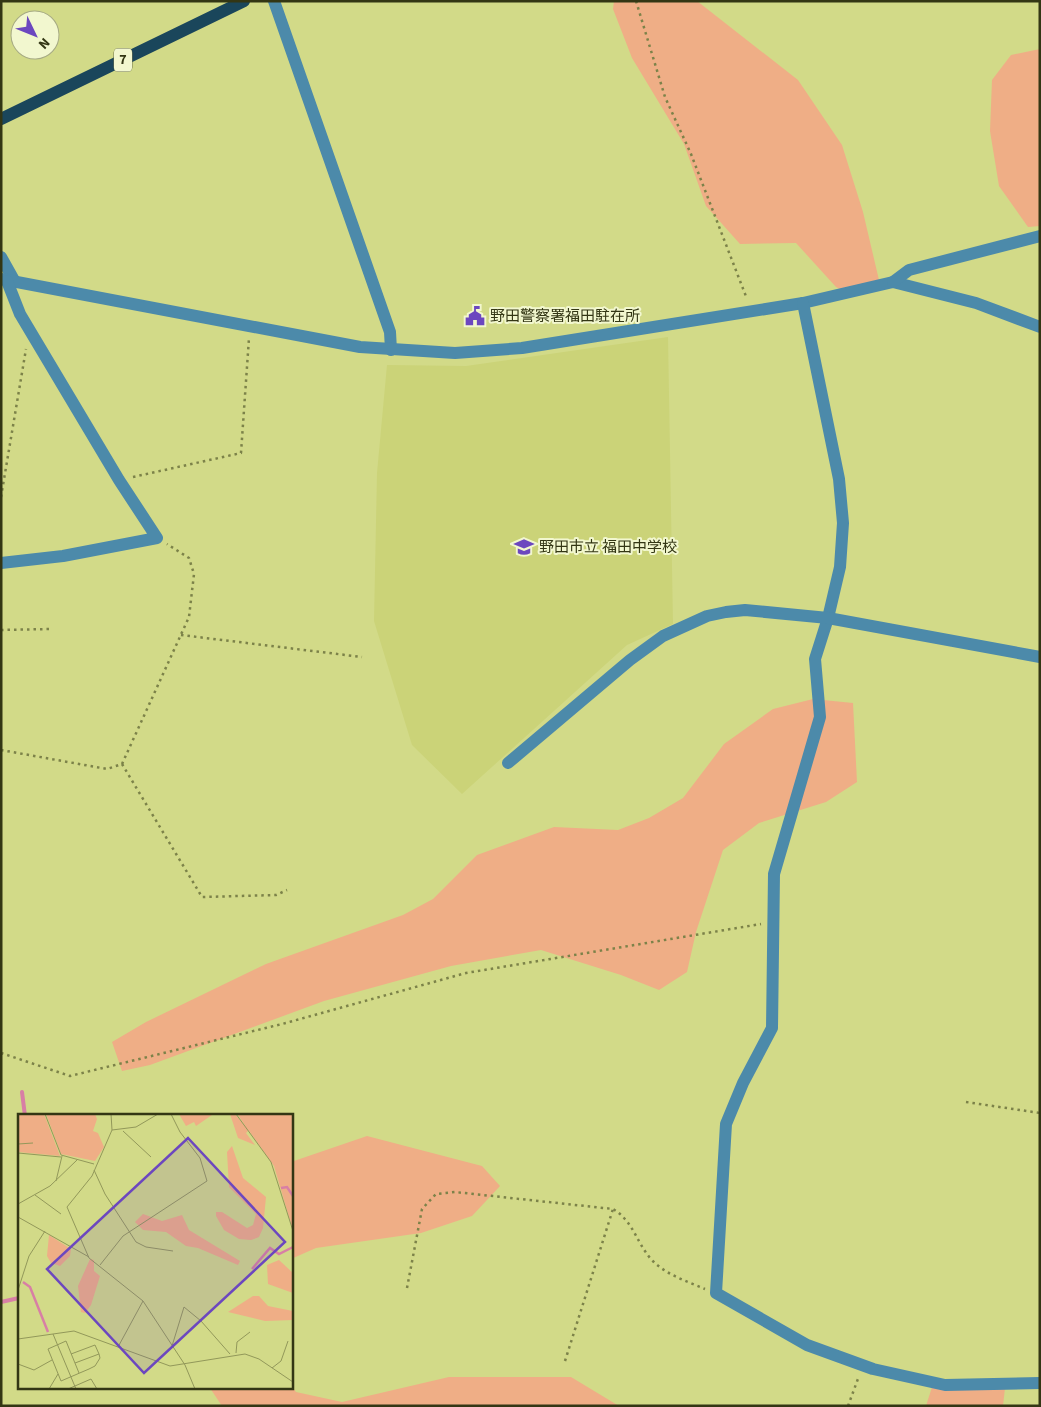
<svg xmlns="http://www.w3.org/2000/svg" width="1041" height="1407" font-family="'Source Sans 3','Noto Sans JP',sans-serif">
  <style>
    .built { fill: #cbd378 }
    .green { fill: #efae86 }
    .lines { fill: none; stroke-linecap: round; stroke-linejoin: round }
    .stream { stroke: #d87fa5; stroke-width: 4 }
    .path { stroke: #7c8249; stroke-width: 2.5; stroke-dasharray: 2.5 4; stroke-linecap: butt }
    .minor { stroke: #4c8aaa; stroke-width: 12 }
    .major { stroke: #1a465b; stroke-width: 12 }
    .labels { text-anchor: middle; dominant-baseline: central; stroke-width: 4; stroke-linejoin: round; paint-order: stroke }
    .shield { fill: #f2f7cf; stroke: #6c704c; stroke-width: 1 }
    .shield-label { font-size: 14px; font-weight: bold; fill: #333614 }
    .poi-label { font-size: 15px; fill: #333614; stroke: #f2f7cf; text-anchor: start }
    .inset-river { fill: none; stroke: #d87fa5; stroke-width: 2.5 }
    .inset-road { fill: none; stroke: #92985a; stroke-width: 1 }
    .view { fill: #6c47bf; fill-opacity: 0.15; stroke: #6c47bf; stroke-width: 2.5 }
    .inset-edge { fill: none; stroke: #333614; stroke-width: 2.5 }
  </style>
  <rect width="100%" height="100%" fill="#d2da88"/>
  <polygon class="built" points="668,337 673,624 627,645 462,794 412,745 374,621 377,473 387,365 466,366"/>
  <g class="green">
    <polygon points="614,1 697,1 798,80 842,145 863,212 879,280 853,296 836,287 796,243 740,244 706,206 684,144 632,58 613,9"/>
    <polygon points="1040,49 1040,226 1028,227 999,186 990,131 992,80 1011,55"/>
    <polygon points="813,699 853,703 857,782 826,802 759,823 723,850 696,932 687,972 659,990 621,975 541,950 451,966 324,1001 150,1065 122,1071 112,1042 146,1022 266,964 403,915 433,899 477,855 554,827 618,830 649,818 683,798 724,744 773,709"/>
    <polygon points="367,1136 482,1166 500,1186 472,1216 421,1233 316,1248 291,1259 291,1162"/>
    <polygon points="449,1377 571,1377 619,1406 222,1406 210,1388 291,1388 291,1385 296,1392 342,1402"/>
    <polygon points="932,1387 1005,1388 1003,1406 926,1406"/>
  </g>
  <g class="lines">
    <g class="stream">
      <polyline points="22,1092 25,1116"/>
      <polyline points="1,1302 19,1298"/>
    </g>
    <g class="path">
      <polyline points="636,1 665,97 691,154 747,299"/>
      <polyline points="133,477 241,453 249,338"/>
      <polyline points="1,497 26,349"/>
      <polyline points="1,630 49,629"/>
      <polyline points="181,635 362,657"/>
      <polyline points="1,750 107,769 122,764 189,617 194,574 189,558 167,544"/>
      <polyline points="122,764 202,897 276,895 287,890"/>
      <polyline points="1,1053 70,1076 282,1024 466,973 761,924"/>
      <polyline points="966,1102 1040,1113"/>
      <path d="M407 1288 422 1209 436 1194 455 1192 613 1209C633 1221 636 1241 650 1258 664 1274 686 1281 705 1289"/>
      <polyline points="565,1361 613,1209"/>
      <polyline points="848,1406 859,1376"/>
    </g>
    <g class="minor">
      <polyline points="274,1 390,332 391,350"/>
      <polyline points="1,257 15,282"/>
      <polyline points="1,279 360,347 455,353 522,348 803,303 893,282 976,303 1040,327"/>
      <polyline points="893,282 909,270 1040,236"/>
      <polyline points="803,303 839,479 843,523 840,567 828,618 815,659 820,717 774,874 772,1028 743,1083 726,1124 716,1293 807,1345 873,1369 945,1385 1040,1383"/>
      <polyline points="1,563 63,556 157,538 119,480 20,314 7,281"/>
      <polyline points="508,763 630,660 663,636 707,616 726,612 745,610 828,618 1040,657"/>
    </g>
    <polyline class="major" points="1,119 244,1"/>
  </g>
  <defs>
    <symbol id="civic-bare" viewBox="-9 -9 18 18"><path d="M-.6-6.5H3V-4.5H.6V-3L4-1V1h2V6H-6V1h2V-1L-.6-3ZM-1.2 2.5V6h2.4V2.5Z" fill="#6c47bf" stroke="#f2f7cf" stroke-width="2.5" paint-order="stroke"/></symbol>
    <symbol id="school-bare" viewBox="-9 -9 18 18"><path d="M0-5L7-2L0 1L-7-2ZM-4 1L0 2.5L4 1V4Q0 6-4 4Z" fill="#6c47bf" stroke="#f2f7cf" stroke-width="2.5" paint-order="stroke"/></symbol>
  </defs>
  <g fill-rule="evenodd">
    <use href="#civic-bare" x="461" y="302" width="28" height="28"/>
    <use href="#school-bare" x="510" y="533" width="28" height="28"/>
  </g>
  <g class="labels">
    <rect class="shield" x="114" y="48.5" width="18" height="23" rx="4"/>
    <g class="shield-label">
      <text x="123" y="60">7</text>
    </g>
    <g class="poi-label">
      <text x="490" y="316">野田警察署福田駐在所</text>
      <text x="539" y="547">野田市立 福田中学校</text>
    </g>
  </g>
  <g transform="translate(18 1114)">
    <rect width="275" height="275" fill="#d2da88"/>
    <path d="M0 0H26L42 42 0 38ZM28 0H77L79 5 75 17 80 19 86 33 77 47 43 40ZM161 0 194 1 178 12 176 8 168 12ZM212 0H217L231 16 228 19 237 31 220 24ZM219 0H275V117L256 52ZM214 32 225 64 248 83 245 114 241 123 233 126 221 125 206 116 198 102V98H204L229 114 235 111 238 100 211 73 209 38ZM125 100 144 107 164 101 171 116 222 147 220 151 180 134 168 132 148 118 125 116 117 108ZM31 121 53 135 52 142 42 152 33 149 29 142ZM72 145 76 146V157L82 162 73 191 67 199 63 198 60 172ZM261 146 275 159V179L250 170 249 151ZM235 182H241L250 192 275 197V206L247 207 210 198Z" fill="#efae86"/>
    <path class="inset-river" d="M263 74 269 73 275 82M234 155 252 134 261 140 275 133M5 168 12 173 30 218"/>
    <path class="inset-road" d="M27 0 43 41 76 50M93 0 94 16 74 62 49 93 71 144 125 187 167 251 177 275M218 0 253 48 275 117M94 16 118 13 140 0M105 17 133 43M0 30 15 29M0 39 43 43M76 56 87 80 118 128 128 133 155 137M38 67 44 42M17 81 43 100M0 90 32 72 59 46M0 103 71 143M82 151 105 122 189 67 182 44 162 18 153 0M0 176 11 142 27 117M35 220 58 275M0 225 56 217 152 252 227 240 241 245 275 268M154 232 166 193 183 207 212 240M100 233 125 187M218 239 219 228 232 218M53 240 77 231 81 240 82 244 77 252 71 255 43 267 30 235 48 227 61 259M57 249 81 240M0 250 16 256 34 246M254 254 263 247 270 227M31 275 40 260M50 275 73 265 79 275"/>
    <path class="view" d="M170 24 267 128 126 259 29 155Z"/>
    <rect width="275" height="275" class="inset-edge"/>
  </g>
  <rect width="1041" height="1407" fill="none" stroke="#333614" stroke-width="5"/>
  <g transform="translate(35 35) rotate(133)"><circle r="24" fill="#f2f7cf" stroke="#a6aa84"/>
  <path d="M0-4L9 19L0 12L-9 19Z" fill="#6c47bf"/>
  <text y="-8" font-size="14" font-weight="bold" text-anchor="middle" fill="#333614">N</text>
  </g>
</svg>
